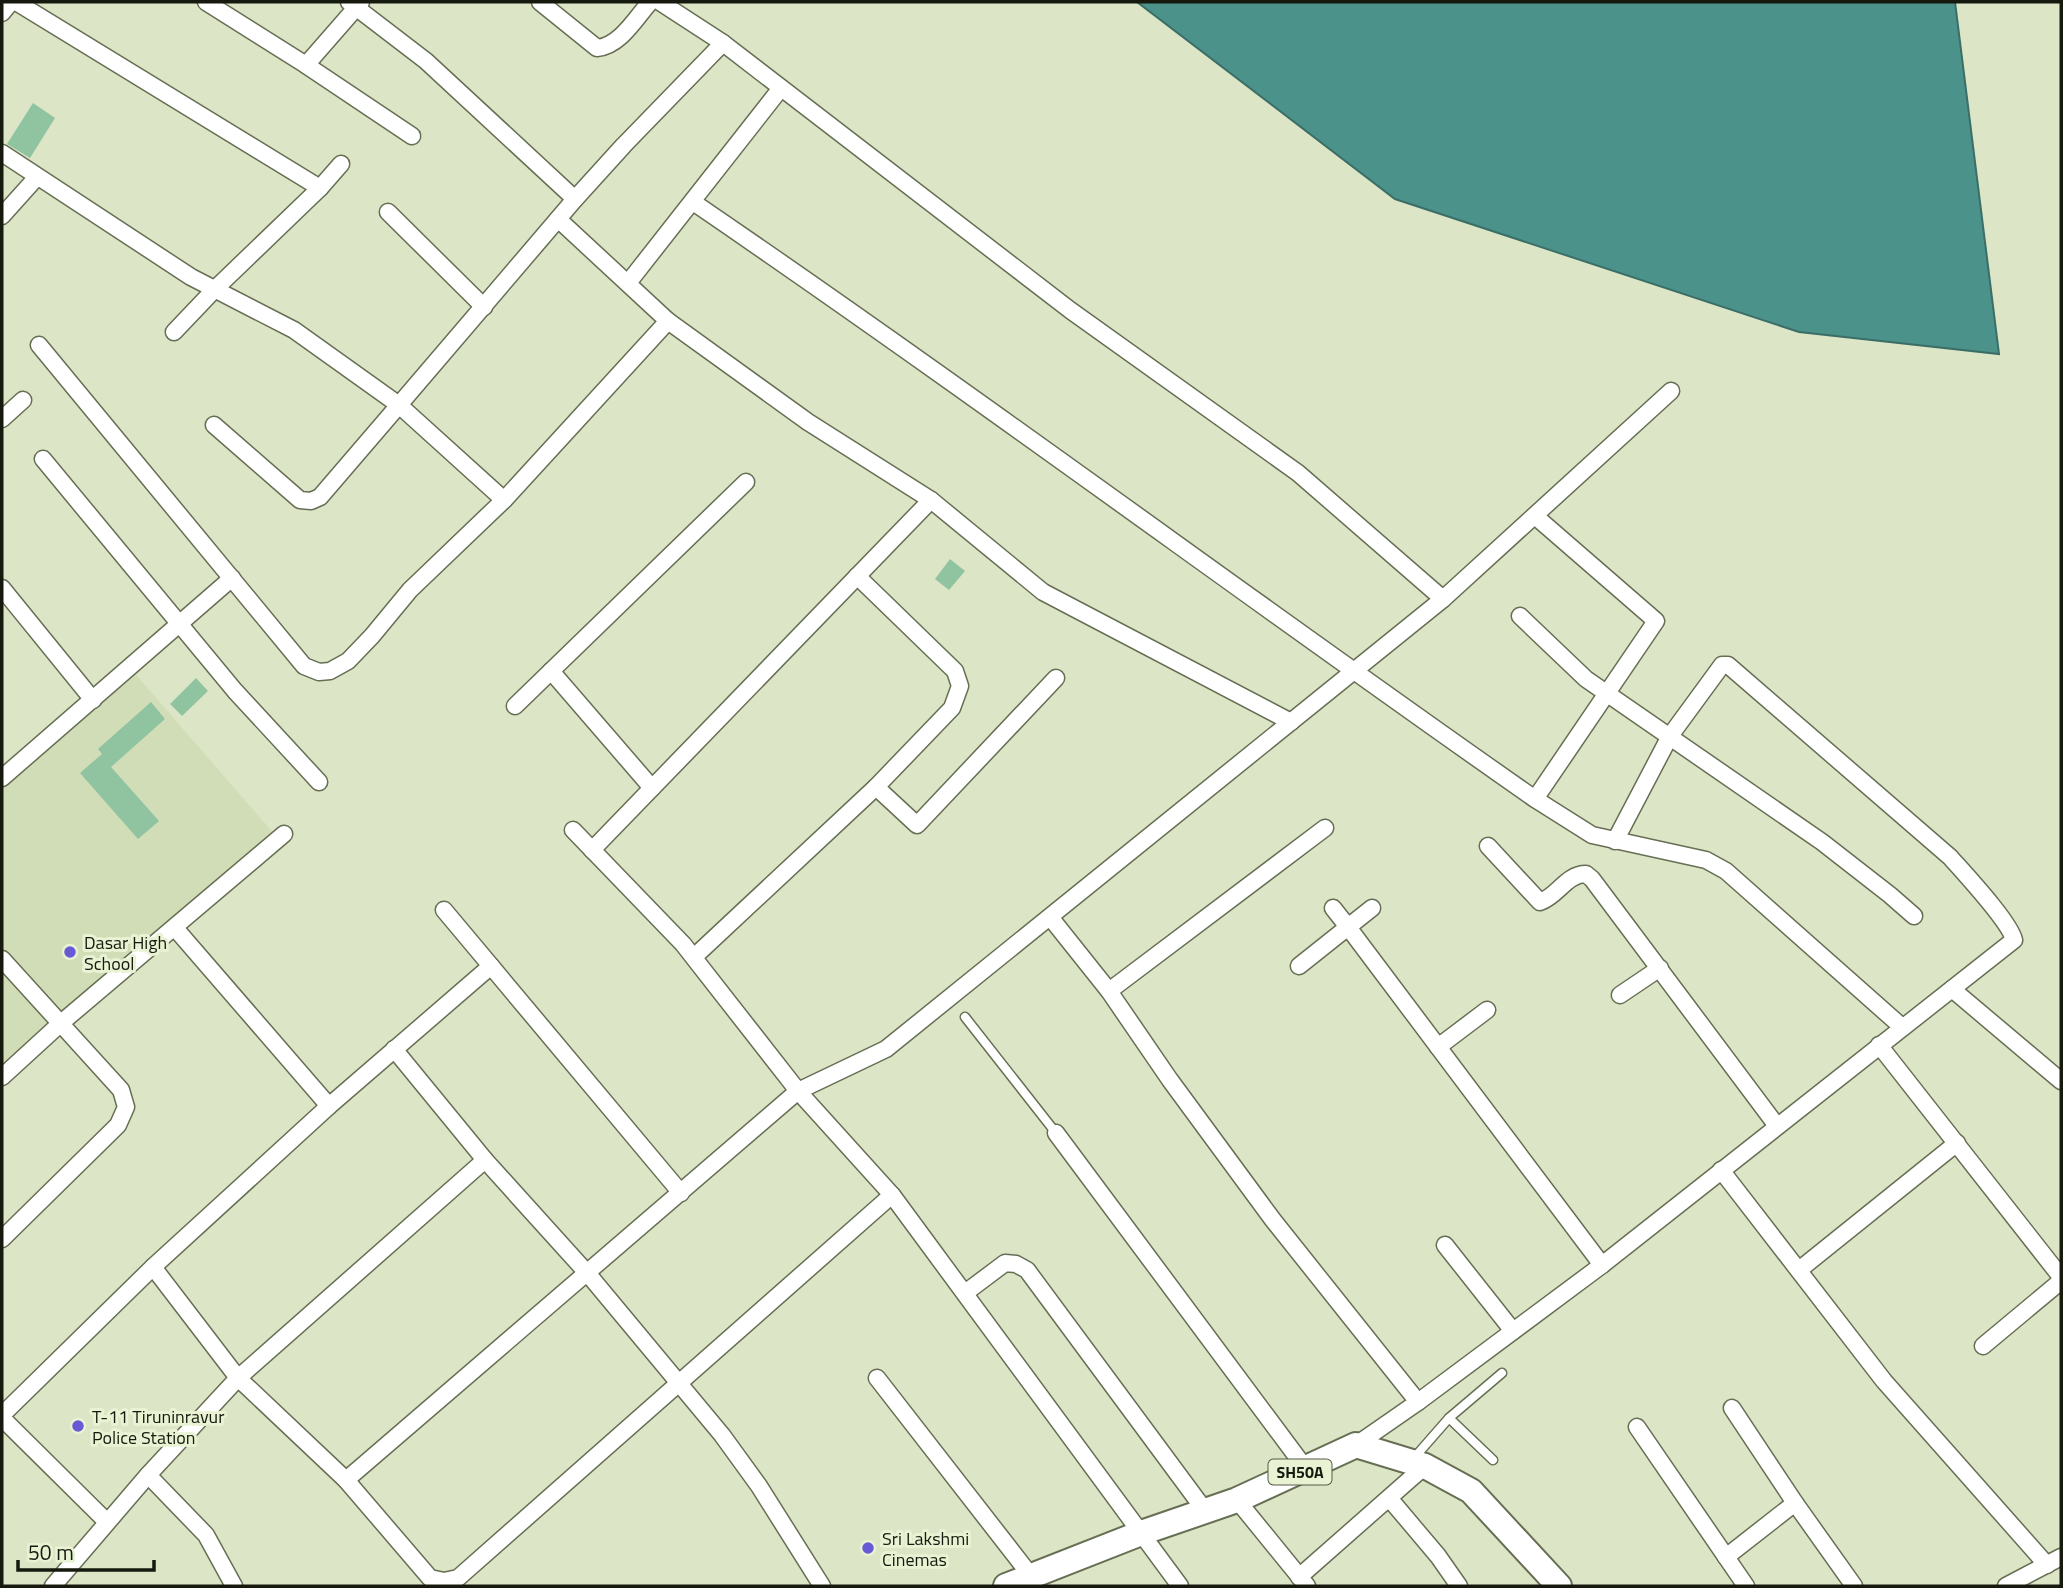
<svg xmlns="http://www.w3.org/2000/svg" width="2063" height="1588" font-family="'Titillium Web',sans-serif">
  <style>
    .built { fill: #d1ddb7 }
    .water { fill: #4b928b; stroke: #3b6e66; stroke-width: 2 }
    .building { fill: #90c3a0 }
    .lines { fill: none; stroke-linecap: round; stroke-linejoin: round }
    .service-casing { stroke: #666e53; stroke-width: 11 }
    .minor-casing { stroke: #666e53; stroke-width: 19 }
    .primary-casing { stroke: #666e53; stroke-width: 28 }
    .service { stroke: #fff; stroke-width: 8 }
    .minor { stroke: #fff; stroke-width: 16 }
    .primary { stroke: #fff; stroke-width: 24 }
    .poi-dot { fill: #685ad4; stroke: #e9f3d4; stroke-width: 2.5 }
    .labels { text-anchor: middle; dominant-baseline: central; stroke-width: 6; stroke-linejoin: round; paint-order: stroke }
    .shield { fill: #e9f3d4; stroke: #555a49; stroke-width: 2 }
    .shield-label { font-size: 16px; font-weight: bold; fill: #16190e }
    .poi-label { font-size: 18px; fill: #16190e; stroke: #e9f3d4; text-anchor: start }
  </style>
  <rect width="100%" height="100%" fill="#dce6c7"/>
  <polygon class="built" points="131,669 276,836 2,1068 2,782"/>
  <polygon class="water" points="1137,2 1955,2 1999,354 1799,332 1395,199"/>
  <g class="building">
    <polygon points="33,103 55,118 30,158 7,144"/>
    <polygon points="950,559 965,571 949,590 935,579"/>
    <polygon points="196,678 208,691 182,716 170,704"/>
    <polygon points="151,702 165,719 111,767 159,821 138,839 80,773 102,754 98,749"/>
  </g>
  <g class="lines">
    <defs>
      <g id="service">
        <polyline points="965,1017 1056,1133"/>
        <polyline points="1414,1458 1449,1418"/>
        <polyline points="1493,1460 1449,1418 1502,1373"/>
      </g>
      <g id="minor">
        <polyline points="16,2 320,188 214,290 174,332"/>
        <polyline points="206,2 306,65 361,2"/>
        <polyline points="349,2 426,61 575,199"/>
        <path d="M540 2 597 48C620 46 636 18 650 2"/>
        <polyline points="660,2 723,43 1070,310 1298,473 1443,599"/>
        <polyline points="2,13 11,2"/>
        <polyline points="306,65 412,136"/>
        <polyline points="2,153 191,277 294,330 399,405 320,497 311,501 300,500 214,425"/>
        <polyline points="320,188 341,164"/>
        <path d="M693 202C977 396 1253 602 1535 799L1592 835 1706 860 1726 871 1902 1027"/>
        <polyline points="388,212 484,307"/>
        <polyline points="2,216 37,177"/>
        <polyline points="558,219 668,321 808,422 931,500 1043,592 1291,722"/>
        <polyline points="628,283 781,88"/>
        <polyline points="39,345 304,666 319,672 330,671 348,661 372,636 410,590 504,500 668,321"/>
        <polyline points="2,419 23,400"/>
        <polyline points="43,459 235,691 319,782"/>
        <polyline points="504,500 399,405 575,199 624,145 723,43"/>
        <polyline points="1535,516 1656,621 1535,799"/>
        <polyline points="2,588 93,700"/>
        <polyline points="1520,616 1586,679 1822,842 1890,895 1914,916"/>
        <polyline points="551,671 652,788"/>
        <polyline points="515,706 746,482"/>
        <polyline points="2,778 232,578"/>
        <polyline points="876,787 917,825 1056,678"/>
        <polyline points="573,830 683,944 798,1091 892,1195 1180,1586"/>
        <path d="M1488 846 1540 902C1558 896 1566 874 1586 874L1592 879 1777 1126"/>
        <polyline points="592,850 931,500"/>
        <polyline points="1333,908 1348,927 1372,908"/>
        <polyline points="444,910 681,1193"/>
        <polyline points="1050,917 1109,991 1170,1080 1273,1220 1418,1402 1356,1445"/>
        <polyline points="175,928 329,1106"/>
        <polyline points="694,957 876,787 952,708 960,686 955,671 857,576"/>
        <polyline points="2,959 121,1090 126,1107 118,1125 2,1239"/>
        <polyline points="1299,966 1348,927 1602,1265"/>
        <polyline points="1952,989 2061,1081"/>
        <polyline points="1109,991 1325,828"/>
        <polyline points="1620,995 1660,968"/>
        <polyline points="1879,1045 2061,1277"/>
        <polyline points="1438,1047 1487,1010"/>
        <polyline points="394,1049 485,1160 588,1274 722,1435 759,1486 822,1586"/>
        <polyline points="2,1077 61,1023 284,834"/>
        <polyline points="1056,1133 1306,1469"/>
        <polyline points="1721,1170 1884,1381 2047,1565"/>
        <polyline points="1445,1245 1513,1331"/>
        <polyline points="153,1267 238,1378 485,1160"/>
        <polyline points="1799,1270 1957,1143"/>
        <polyline points="965,1293 1005,1263 1016,1264 1027,1270 1206,1512"/>
        <polyline points="1983,1346 2061,1281"/>
        <polyline points="877,1378 1031,1576"/>
        <path d="M1418 1402 1602 1265 2014 940C2010 922 1965 874 1950 857L1728 665H1722L1670 736 1615 841"/>
        <polyline points="2,1415 153,1267 329,1106 491,966"/>
        <polyline points="2,1418 107,1522"/>
        <polyline points="1637,1427 1746,1586"/>
        <polyline points="148,1475 206,1535 234,1586"/>
        <polyline points="346,1480 430,1578 444,1581 458,1578 892,1195"/>
        <polyline points="1389,1498 1438,1556 1459,1586"/>
        <polyline points="1237,1500 1307,1586"/>
        <polyline points="1795,1503 1854,1586"/>
        <polyline points="1726,1557 1795,1503 1732,1408"/>
        <polyline points="1299,1577 1425,1466"/>
        <polyline points="53,1586 148,1475 238,1378 346,1480 798,1091 886,1049 1443,599 1671,391"/>
        <polyline points="2006,1586 2061,1557"/>
      </g>
      <polyline id="primary" points="1006,1586 1141,1533 1237,1500 1356,1445 1425,1466 1471,1491 1559,1586"/>
    </defs>
    <use href="#service" class="service-casing"/>
    <use href="#minor" class="minor-casing"/>
    <use href="#primary" class="primary-casing"/>
    <use href="#service" class="service"/>
    <use href="#minor" class="minor"/>
    <use href="#primary" class="primary"/>
  </g>
  <g class="poi-dot">
    <circle cx="70" cy="952" r="7"/>
    <circle cx="78" cy="1426" r="7"/>
    <circle cx="868" cy="1548" r="7"/>
  </g>
  <g class="labels">
    <rect class="shield" x="1268.5" y="1459.5" width="63" height="25" rx="5"/>
    <g class="shield-label">
      <text x="1300" y="1472">SH50A</text>
    </g>
    <g class="poi-label">
      <text x="84" y="942">Dasar High<tspan x="84" dy="21">School</tspan></text>
      <text x="92" y="1416">T-11 Tiruninravur<tspan x="92" dy="21">Police Station</tspan></text>
      <text x="882" y="1538">Sri Lakshmi<tspan x="882" dy="21">Cinemas</tspan></text>
    </g>
  </g>
  <rect width="2063" height="1588" fill="none" stroke="#16190e" stroke-width="7"/>
  <path d="M18 1560v10h136v-10" fill="none" stroke="#16190e" stroke-width="3.5"/>
  <text x="28" y="1560" font-size="21" fill="#16190e" stroke="#e9f3d4" stroke-width="5" paint-order="stroke">50 m</text>
</svg>
